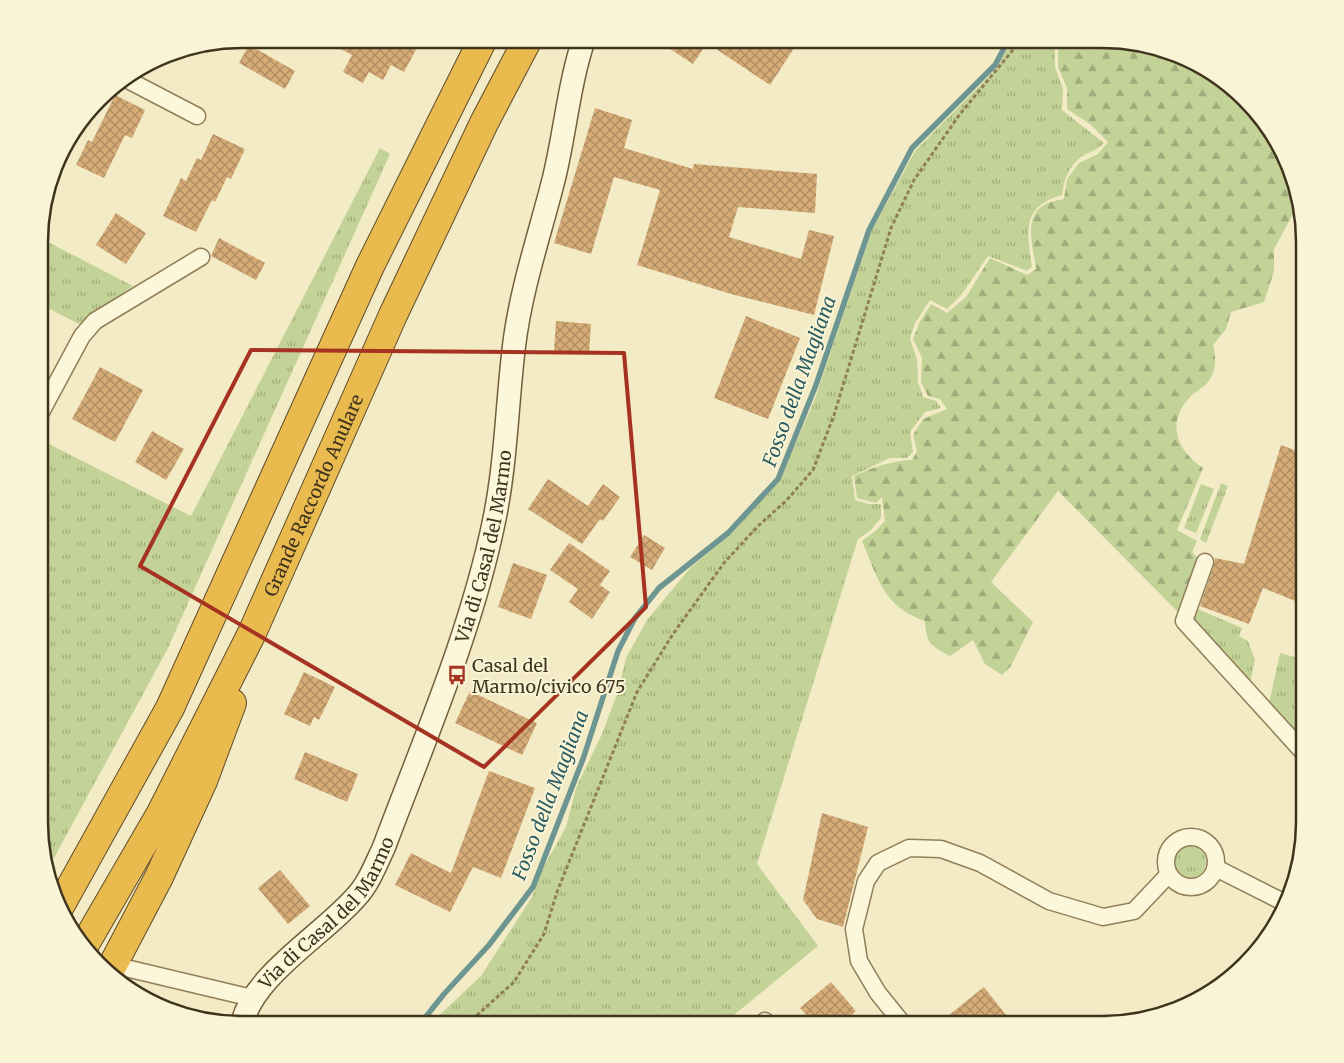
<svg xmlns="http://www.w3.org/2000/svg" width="1344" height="1063" font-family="Merriweather,serif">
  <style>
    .grass { fill: url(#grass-tufts) }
    .forest { fill: url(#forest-firs) }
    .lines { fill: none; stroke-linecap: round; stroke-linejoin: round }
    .stream { stroke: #6d9591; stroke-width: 5.5 }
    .building { fill: url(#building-cross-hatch) }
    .minor-casing { stroke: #907e59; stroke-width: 19 }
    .secondary-casing { stroke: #725f3c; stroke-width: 25 }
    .motorway-casing { stroke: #5e4b2d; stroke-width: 30 }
    .path { stroke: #907e59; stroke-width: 3; stroke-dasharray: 4 2.5; stroke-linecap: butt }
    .minor { stroke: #fcf7da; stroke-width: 16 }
    .secondary { stroke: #fcf7da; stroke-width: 22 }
    .motorway { stroke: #e9bb4f; stroke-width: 28 }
    .marked { fill: none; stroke: #a63322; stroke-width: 4; stroke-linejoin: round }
    .labels { text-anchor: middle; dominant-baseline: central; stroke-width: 4; stroke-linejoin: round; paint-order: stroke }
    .street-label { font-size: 18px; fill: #3f331e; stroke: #f9f4d6 }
    .poi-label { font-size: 18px; fill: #3f331e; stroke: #f9f4d6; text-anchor: start }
    .water-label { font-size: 19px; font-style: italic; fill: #2c5c60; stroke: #f9f4d6 }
    .rim { fill: none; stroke: #3f331e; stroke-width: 2.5 }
  </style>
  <defs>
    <pattern id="grass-tufts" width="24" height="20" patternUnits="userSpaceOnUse" patternTransform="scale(1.25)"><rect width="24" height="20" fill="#c3d397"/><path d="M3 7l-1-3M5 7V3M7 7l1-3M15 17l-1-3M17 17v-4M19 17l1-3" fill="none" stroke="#a0ac7b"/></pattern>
    <pattern id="forest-firs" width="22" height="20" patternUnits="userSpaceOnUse" patternTransform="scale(1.25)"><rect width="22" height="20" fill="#c3d397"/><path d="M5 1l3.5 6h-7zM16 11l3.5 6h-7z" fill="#a0ac7b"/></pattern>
    <pattern id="building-cross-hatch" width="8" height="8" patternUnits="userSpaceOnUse" patternTransform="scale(1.25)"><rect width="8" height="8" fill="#d5ab77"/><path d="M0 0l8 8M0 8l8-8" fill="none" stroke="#ae8c61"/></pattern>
  </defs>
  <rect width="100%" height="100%" fill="#f3ebc5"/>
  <g class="grass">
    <path d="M1013 39H1064L1055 43V67L1063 89 1062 110 1104 143C1095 152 1090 151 1081 157 1068 167 1064 180 1062 195 1021 206 1027 233 1032 267L1027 271 988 256 961 295 947 309 930 300 915 323 910 339 917 359 918 382 923 397 936 401 941 408 925 412 910 432 913 452 907 458H890L852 476 855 500 869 504H881V518L870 531 858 539 757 864 818 946 723 1024H430L481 976 532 897 542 870 566 827 576 788 602 734 618 691 626 658 647 620 691 567 726 538 779 481 815 399 871 232 915 151 995 70Z"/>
    <polygon points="380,148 390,154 167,650 48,869 39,835 40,443 41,440 191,516"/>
    <polygon points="40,238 133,286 79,324 40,304"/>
    <polygon points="1221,483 1228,486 1206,543 1200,539"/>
    <polygon points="1201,484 1214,489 1196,533 1184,528"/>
    <polygon points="1195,608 1242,628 1239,636 1248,641 1255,660 1250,683 1195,624"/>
    <polygon points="1280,653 1305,660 1305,745 1269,704"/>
    <circle cx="1190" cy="862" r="16"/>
  </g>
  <path class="forest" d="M1069 39H1116L1180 54 1237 89 1290 163 1298 205 1274 249V271L1264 302 1231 312 1226 329 1213 345C1216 359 1217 370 1208 382 1204 388 1195 391 1190 397 1166 422 1176 450 1203 468L1177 530 1197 541 1192 552 1199 560 1178 612 1058 491 991 582 1033 622 1011 666 1002 675 985 664 973 640 950 656C931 646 926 644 925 621 883 607 878 578 862 541L875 531 885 521 882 497 876 503 857 498 854 476C874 467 890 461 912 460L917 451 913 435 923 419 947 409 940 399 928 396 921 382 922 358 913 339 920 321 931 304 947 313 966 297 990 258 1027 275 1036 269C1034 250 1022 218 1044 205 1049 202 1058 200 1064 199L1067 179 1079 163 1098 154 1108 142 1090 124 1067 109V88L1058 67V43Z"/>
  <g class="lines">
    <polyline class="stream" points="420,1024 444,994 489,945 533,887 583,759 618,651 635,618 659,588 728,533 778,479 816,385 869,230 912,148 995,65 1009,39"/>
  </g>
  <g class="building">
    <polygon points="322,39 406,39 418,46 404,72 391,65 383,80 369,72 363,83 343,72 352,55"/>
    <polygon points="655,39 800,39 770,85 707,43 693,64"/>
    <polygon points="249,45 295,71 285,89 239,63"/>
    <polygon points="115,95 145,110 132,138 125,135 104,178 76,165 88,140 92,142"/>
    <polygon points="595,108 632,120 624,148 693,169 694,164 817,174 815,213 738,207 729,237 801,259 809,230 834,236 814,315 731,294 637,265 660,190 614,177 591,254 554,243"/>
    <polygon points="213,134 245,149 231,179 227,177 215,202 212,200 196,232 163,216 181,178 186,181 197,158 201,160"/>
    <polygon points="116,213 146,233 126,264 96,245"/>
    <polygon points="219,238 265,263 256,280 211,256"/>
    <polygon points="746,316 800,338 768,419 714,398"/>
    <polygon points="556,321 591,324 589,353 554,351"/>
    <polygon points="100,367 143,390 115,442 72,419"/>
    <polygon points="152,431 184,449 166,480 135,462"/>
    <polygon points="1281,445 1305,454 1305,605 1263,588 1249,624 1200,606 1214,565 1215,558 1244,564"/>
    <polygon points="548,479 588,506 603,484 620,497 603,521 600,519 582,544 528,509"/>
    <polygon points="644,535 665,548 652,570 630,557"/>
    <polygon points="569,543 610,571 600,585 610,592 592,619 569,602 578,589 550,570"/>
    <polygon points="513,563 547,575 531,619 498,607"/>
    <polygon points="304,672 335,687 319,720 314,717 310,726 284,714"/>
    <polygon points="470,691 537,723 522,755 455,723"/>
    <polygon points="305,752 358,774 347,802 294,779"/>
    <polygon points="489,771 535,788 501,878 473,867 450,912 395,885 411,853 451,873"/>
    <polygon points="822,813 868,827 843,927 817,919 803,900"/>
    <polygon points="280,870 310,906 288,924 258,888"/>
    <polygon points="831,982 856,1011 841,1024 814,1024 800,1008"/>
    <polygon points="984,987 1013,1024 956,1024 949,1015"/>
  </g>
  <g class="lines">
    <defs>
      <g id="minor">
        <polyline points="126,79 197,116"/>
        <polyline points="40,414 82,336 95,321 201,257"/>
        <polyline points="1205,562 1184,621 1305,754"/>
        <circle cx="1191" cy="862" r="25"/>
        <polyline points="1216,868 1287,904"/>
        <polyline points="130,969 252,998"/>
        <polyline points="761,1024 765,1021 768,1024"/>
        <polyline points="903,1024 878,993 859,961 854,929 866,881 878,863 909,848 941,849 980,863 1049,901 1103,917 1134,911 1169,874"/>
      </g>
      <g id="secondary">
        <path id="s1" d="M242 1024C253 975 323 935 356 897 369 883 376 864 384 847 424 740 471 633 494 521 506 464 507 404 514 346 521 288 540 234 554 178 565 133 569 83 584 39"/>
      </g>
      <g id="motorway">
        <polyline points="59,908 170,708 370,266 483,39"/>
        <path id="s2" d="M85 944 161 813 252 633 393 315 484 123 528 39"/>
        <polyline points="108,974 159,877 203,781 232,703"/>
      </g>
    </defs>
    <use href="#minor" class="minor-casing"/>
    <use href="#secondary" class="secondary-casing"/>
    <use href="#motorway" class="motorway-casing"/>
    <polyline class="path" points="467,1024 514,982 544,934 557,892 637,692 673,634 724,563 758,526 786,501 813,470 834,415 891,228 914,180 960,114 1022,39"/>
    <use href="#minor" class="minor"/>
    <use href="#secondary" class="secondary"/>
    <use href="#motorway" class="motorway"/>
  </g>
  <path class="marked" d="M251 350 624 353 646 607 484 767 140 566Z"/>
  <defs>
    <symbol id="bus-bare" viewBox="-9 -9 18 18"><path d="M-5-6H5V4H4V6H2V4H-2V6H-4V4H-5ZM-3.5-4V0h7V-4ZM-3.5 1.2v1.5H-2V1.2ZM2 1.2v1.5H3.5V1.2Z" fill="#a63322" stroke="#f9f4d6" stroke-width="2.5" paint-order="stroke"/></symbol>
  </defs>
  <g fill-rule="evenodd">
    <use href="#bus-bare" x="443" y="661" width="28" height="28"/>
  </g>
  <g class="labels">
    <g class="street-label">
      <text stroke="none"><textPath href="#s2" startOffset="504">Grande Raccordo Anulare</textPath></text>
      <text stroke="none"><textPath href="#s1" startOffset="548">Via di Casal del Marmo</textPath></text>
      <text stroke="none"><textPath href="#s1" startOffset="142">Via di Casal del Marmo</textPath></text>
    </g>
    <g class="poi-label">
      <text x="472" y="665">Casal del<tspan x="472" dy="21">Marmo/civico 675</tspan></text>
    </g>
    <g class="water-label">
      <text transform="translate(799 381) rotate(-70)">Fosso della Magliana</text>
      <text transform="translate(550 795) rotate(-69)">Fosso della Magliana</text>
    </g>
  </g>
  <path d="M0 0H1344V1063H0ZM242 48H1102A194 194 0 0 1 1296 242V822A194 194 0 0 1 1102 1016H242A194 194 0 0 1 48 822V242A194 194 0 0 1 242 48Z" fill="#f9f4d6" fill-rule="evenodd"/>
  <path class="rim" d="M242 48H1102A194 194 0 0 1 1296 242V822A194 194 0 0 1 1102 1016H242A194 194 0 0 1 48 822V242A194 194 0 0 1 242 48Z"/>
</svg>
